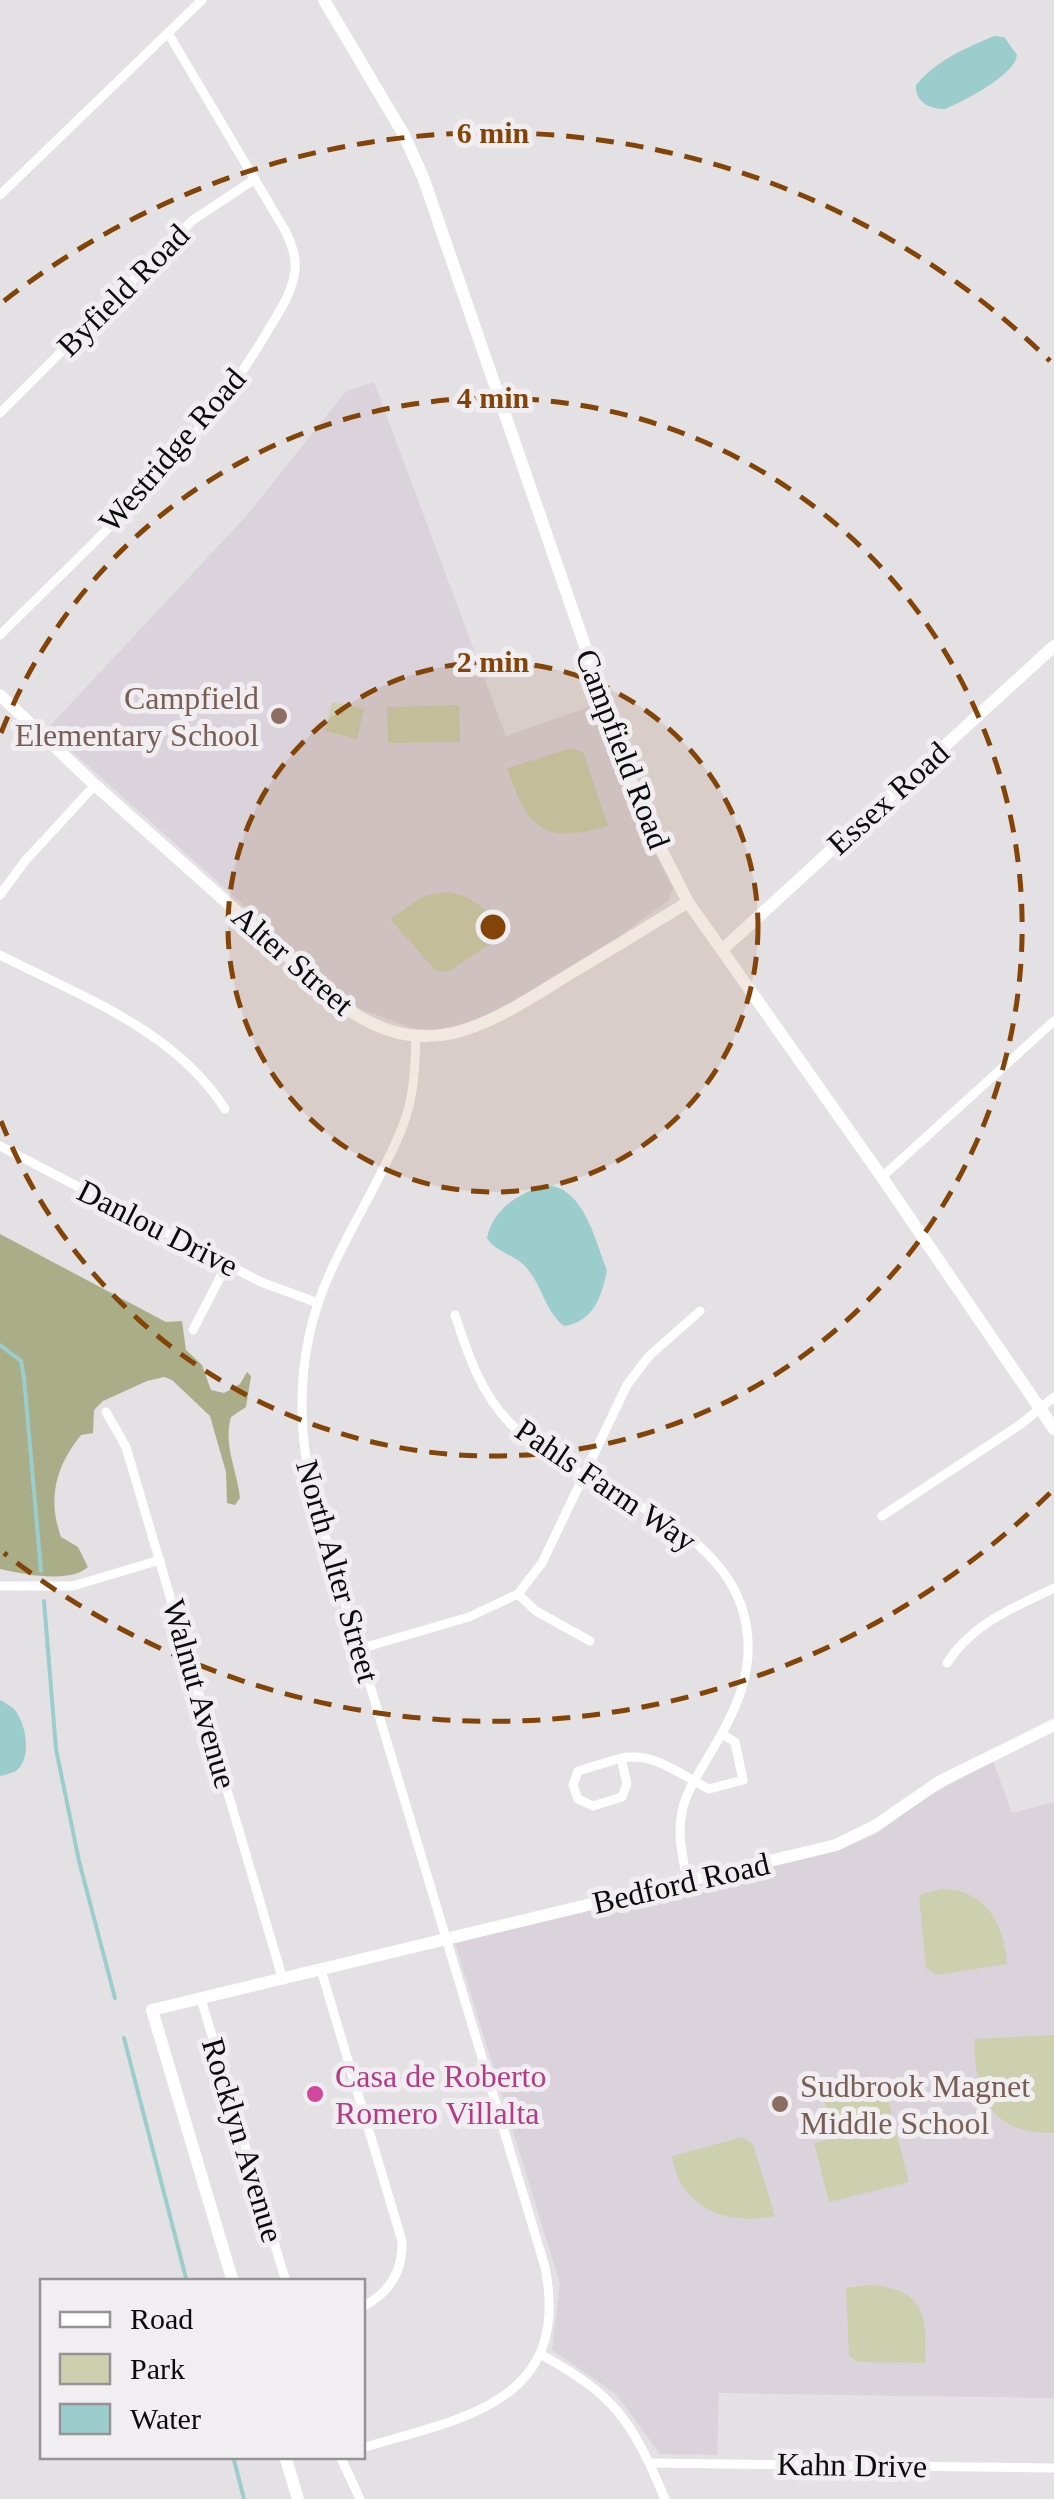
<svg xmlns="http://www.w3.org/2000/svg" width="1054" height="2499" font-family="'Times New Roman',serif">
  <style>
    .built { fill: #dbd3db }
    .green { fill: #ccd0ae }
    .forest { fill: #aaae88 }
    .water { fill: #9bcdcc }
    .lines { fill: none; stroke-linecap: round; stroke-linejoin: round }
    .stream { stroke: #9bcdcc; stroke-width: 4 }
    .street { stroke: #fff; stroke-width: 9 }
    .secondary { stroke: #fff; stroke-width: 12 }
    .ring { fill: none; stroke: #834408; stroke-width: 5; stroke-dasharray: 18 12 }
    .education-dot { fill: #8d6e63; stroke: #f1eef1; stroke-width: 4 }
    .hotel-dot { fill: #d1479c; stroke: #f1eef1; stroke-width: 4 }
    .labels { text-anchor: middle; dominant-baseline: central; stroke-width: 10; stroke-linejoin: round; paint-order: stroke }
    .street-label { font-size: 32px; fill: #0c0b0c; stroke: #f1eef1 }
    .education-label { font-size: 32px; fill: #785e54; stroke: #f1eef1; text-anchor: end }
    .hotel-label { font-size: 32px; fill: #b23c85; stroke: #f1eef1; text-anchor: start }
    .centre { fill: #834408; stroke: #f1eef1; stroke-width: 5 }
    .ring-label { font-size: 30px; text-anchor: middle; font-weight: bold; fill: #834408; stroke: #f1eef1; stroke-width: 10; stroke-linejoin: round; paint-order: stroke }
  </style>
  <rect width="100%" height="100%" fill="#e4e1e4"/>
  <g class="built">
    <polygon points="374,382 506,736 597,704 638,819 673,889 669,900 617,938 500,1010 450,1029 415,1029 360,1009 47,729 248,514 346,391"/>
    <polygon points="993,1761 1012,1813 1054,1802 1054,2398 719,2393 717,2455 660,2454 616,2394 552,2350 560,2284 455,1943 836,1851 878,1833 920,1801"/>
  </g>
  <g class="green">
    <polygon points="332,702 364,709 357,739 325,731"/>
    <polygon points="459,705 460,742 388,743 387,707"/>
    <path d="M571 748 583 752 608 826C543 845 528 829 507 768Z"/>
    <path d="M445 892C475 895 487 911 505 934L448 972 435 970 390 919 424 896Z"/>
    <path d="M941 1889C986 1889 1004 1923 1007 1964L936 1975 926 1968 919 1895Z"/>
    <path d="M1054 2035V2133C990 2135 975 2095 974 2039Z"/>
    <polygon points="885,2087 909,2182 829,2202 814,2143 834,2138 825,2102"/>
    <path d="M742 2137 753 2144 775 2216C726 2226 680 2209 672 2156Z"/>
    <path d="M867 2285C921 2287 928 2312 925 2363L858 2362 849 2356 846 2288Z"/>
  </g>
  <path class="forest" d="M0 1234 166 1322 182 1321 186 1350 202 1365 211 1390 224 1393 240 1384 247 1372 251 1376 246 1407 231 1417C223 1446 237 1469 240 1498L235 1505 227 1503 226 1472 210 1416 172 1380 164 1377 147 1381 103 1401 94 1410 93 1433 81 1435C56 1466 47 1498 61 1537L78 1547 88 1567C68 1584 24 1574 0 1569Z"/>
  <g class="water">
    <path d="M994 36 1004 37 1017 55C1015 75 964 101 945 109 929 109 915 102 916 85 938 59 964 49 994 36Z"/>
    <path d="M544 1185C584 1185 595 1241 607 1270 602 1295 594 1322 564 1326 544 1310 542 1284 525 1266 513 1254 495 1252 487 1238 493 1209 517 1195 544 1185Z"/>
    <path d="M0 1700C2 1701 12 1707 14 1709 26 1723 33 1758 16 1771 15 1772 1 1776 0 1776Z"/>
  </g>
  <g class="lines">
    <g class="stream">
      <polyline points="0,1345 21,1361 24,1378 41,1571"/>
      <polyline points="44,1601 56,1749 79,1861 115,1998"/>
      <polyline points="124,2038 187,2282"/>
      <polyline points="233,2456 244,2499"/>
    </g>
    <g class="street">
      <polyline points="0,195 202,0"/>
      <polyline points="0,413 193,220 255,179"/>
      <path d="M0 635C93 542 196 452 264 337 275 318 290 298 294 276 298 260 292 246 286 232L168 33"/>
      <polyline points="0,895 25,861 95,785"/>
      <path d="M0 955C80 996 175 1030 225 1109"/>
      <polyline points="0,1146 261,1282 318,1303"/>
      <polyline points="882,1177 1054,1021"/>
      <path d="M455 1315C468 1354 480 1392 509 1422 574 1492 710 1511 742 1608 761 1668 734 1714 704 1764 695 1779 685 1795 682 1812 677 1835 683 1858 687 1880"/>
      <polyline points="193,1330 227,1264"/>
      <polyline points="106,1412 126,1447 283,1980"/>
      <polyline points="882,1516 1021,1424 1054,1397"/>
      <polyline points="0,1586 73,1586 160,1560"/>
      <polyline points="518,1594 536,1611 590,1641"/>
      <polyline points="359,1649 469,1617 518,1594 542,1563 627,1385 649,1356 700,1311"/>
      <path d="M947 1663C973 1623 1013 1608 1054 1588"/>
      <path d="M621 1758 578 1771 573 1785 578 1799 593 1806 622 1797 627 1784 621 1758C655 1752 679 1774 709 1789L743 1780 735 1742 722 1734"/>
      <path d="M321 1970 402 2241C403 2271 390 2293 362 2307"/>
      <polyline points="201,1999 286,2282"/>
      <path d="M540 2354C616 2396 631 2419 665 2499"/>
      <path d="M362 2448C463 2418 572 2403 545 2267L316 1506C295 1427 296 1348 330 1273 352 1224 382 1178 402 1128 414 1099 415 1068 416 1037"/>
      <polyline points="340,2456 360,2499"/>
      <polyline points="650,2463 1054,2468"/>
    </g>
    <g class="secondary">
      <polyline points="324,0 404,135 423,177 643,814 688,902 879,1173 1054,1429"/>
      <path d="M0 695 95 785 342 1005C428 1069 491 1022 568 975 608 951 648 927 688 902"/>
      <polyline points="723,949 1054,646"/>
      <polyline points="233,2282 152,2010 836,1845 875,1826 939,1782 1054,1725"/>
      <polyline points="285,2456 298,2499"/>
    </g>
  </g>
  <circle cx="493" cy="927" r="265" fill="#834408" fill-opacity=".12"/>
  <g class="ring">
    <circle cx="493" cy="927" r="265"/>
    <path d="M1 733A529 529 0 1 1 1 1121"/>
    <path d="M1050 1493A794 794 0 0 1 4 1553M4 301A794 794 0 0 1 1050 361"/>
  </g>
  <g class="education-dot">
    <circle cx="279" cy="716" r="10"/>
    <circle cx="780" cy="2104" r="10"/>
  </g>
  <circle class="hotel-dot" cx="315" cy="2094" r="10"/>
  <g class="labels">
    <g class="street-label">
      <text transform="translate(123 290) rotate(-45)">Byfield Road</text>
      <text transform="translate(172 450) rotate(-49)">Westridge Road</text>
      <text transform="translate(623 749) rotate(69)">Campfield Road</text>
      <text transform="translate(888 798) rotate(-42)">Essex Road</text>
      <text transform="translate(293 960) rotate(41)">Alter Street</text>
      <text transform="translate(158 1228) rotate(27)">Danlou Drive</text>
      <text transform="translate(606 1485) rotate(34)">Pahls Farm Way</text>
      <text transform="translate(338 1571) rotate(74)">North Alter Street</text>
      <text transform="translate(200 1694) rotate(74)">Walnut Avenue</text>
      <text transform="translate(681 1883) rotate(-13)">Bedford Road</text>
      <text transform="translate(243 2140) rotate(73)">Rocklyn Avenue</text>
      <text transform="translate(852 2465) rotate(1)">Kahn Drive</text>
    </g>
    <g class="education-label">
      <text x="259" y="698">Campfield<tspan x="259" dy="37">Elementary School</tspan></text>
      <text x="800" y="2086" text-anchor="start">Sudbrook Magnet<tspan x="800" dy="37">Middle School</tspan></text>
    </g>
    <g class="hotel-label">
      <text x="335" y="2076">Casa de Roberto<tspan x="335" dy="37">Romero Villalta</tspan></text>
    </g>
  </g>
  <circle cx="493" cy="927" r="15" class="centre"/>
  <g class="ring-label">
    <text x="493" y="143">6 min</text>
    <text x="493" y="408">4 min</text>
    <text x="493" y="672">2 min</text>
  </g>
  <rect x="40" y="2279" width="325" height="180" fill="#f1eef1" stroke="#959395" stroke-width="2.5"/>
  <rect x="60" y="2312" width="50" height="15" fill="#ffffff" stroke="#959395" stroke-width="2.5"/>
  <text x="130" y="2329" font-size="30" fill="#0c0b0c">Road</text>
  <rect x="60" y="2354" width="50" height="30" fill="#ccd0ae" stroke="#959395" stroke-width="2.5"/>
  <text x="130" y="2379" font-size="30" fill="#0c0b0c">Park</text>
  <rect x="60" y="2404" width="50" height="30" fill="#9bcdcc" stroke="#959395" stroke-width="2.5"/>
  <text x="130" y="2429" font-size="30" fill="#0c0b0c">Water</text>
</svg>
